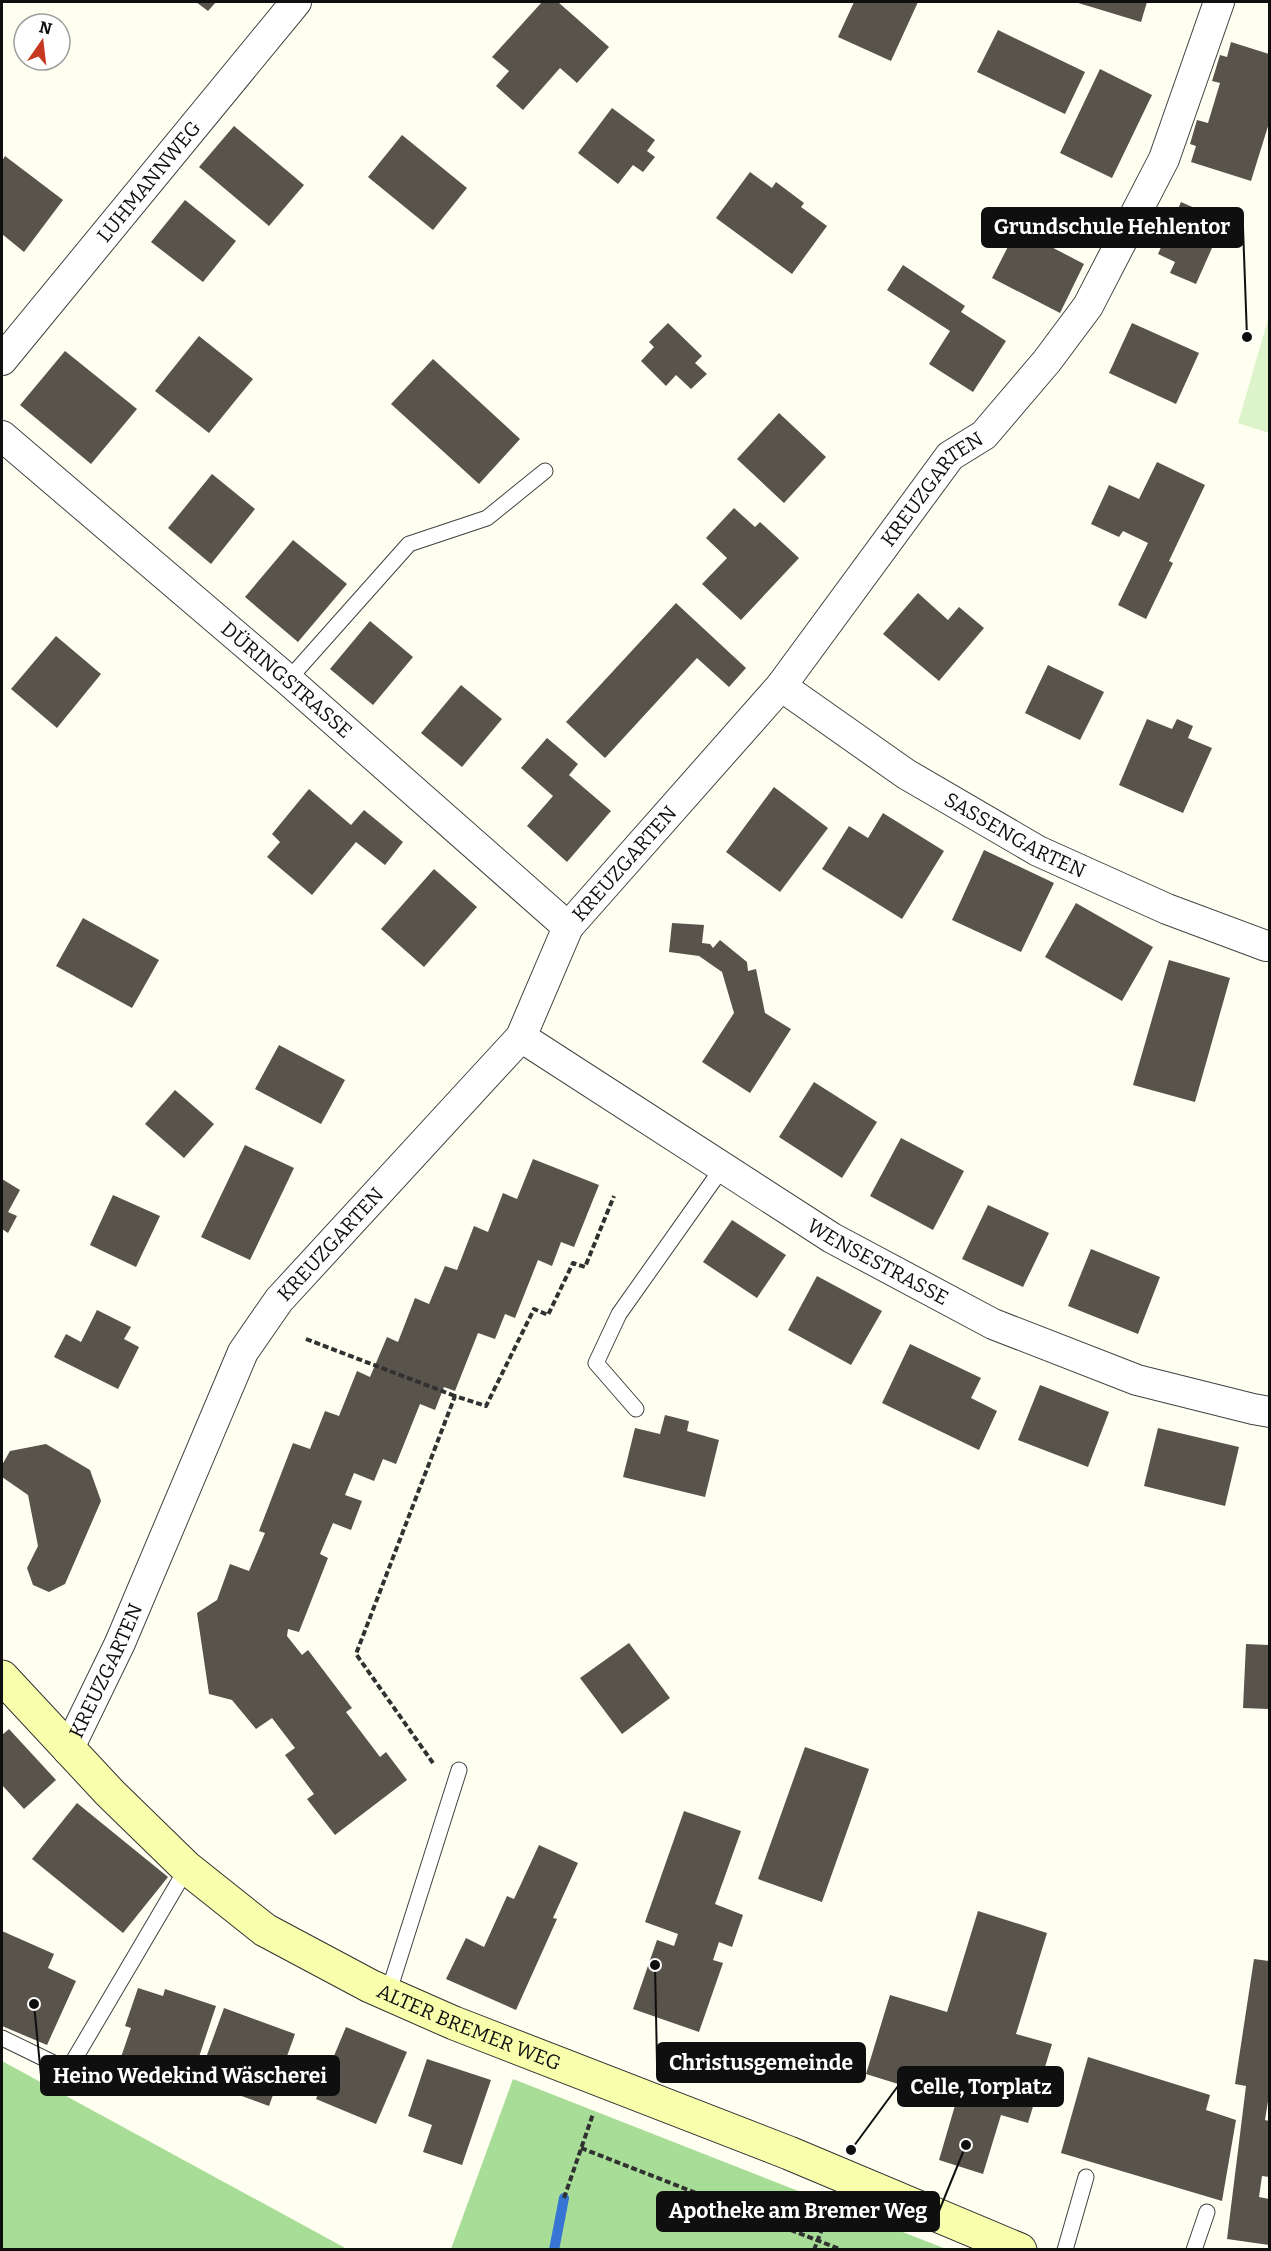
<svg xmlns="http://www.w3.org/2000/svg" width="1271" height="2251" font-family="Bitter,serif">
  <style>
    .forest { fill: #a8dd97 }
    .pitch { fill: #ddf3ca }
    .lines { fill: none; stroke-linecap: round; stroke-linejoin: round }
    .stream { stroke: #3675d4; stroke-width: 10 }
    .building { fill: #58534b }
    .lane-casing { stroke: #424242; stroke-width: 17 }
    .street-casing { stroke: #424242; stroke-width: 32 }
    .secondary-casing { stroke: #313131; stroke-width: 35 }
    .path { stroke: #313131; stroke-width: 4; stroke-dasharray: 6 3; stroke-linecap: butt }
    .lane { stroke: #fff; stroke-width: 15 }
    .street { stroke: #fff; stroke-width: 30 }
    .secondary { stroke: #f7ffac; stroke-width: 33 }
    .labels { text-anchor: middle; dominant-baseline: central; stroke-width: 6; stroke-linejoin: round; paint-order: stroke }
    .street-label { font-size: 20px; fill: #0f0f0f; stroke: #fff }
    .leader { fill: none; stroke: #0f0f0f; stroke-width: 2 }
    .callout-dot { fill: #0f0f0f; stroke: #fff; stroke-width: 2 }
    .callout { fill: #0f0f0f; stroke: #0f0f0f; stroke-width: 2 }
    .callout-label { font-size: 21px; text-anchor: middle; font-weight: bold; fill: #fff }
  </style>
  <rect width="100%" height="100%" fill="#fffff1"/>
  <g class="forest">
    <polygon points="2,2061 347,2249 2,2249"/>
    <polygon points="513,2079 946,2249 451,2249"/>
  </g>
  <polygon class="pitch" points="1269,316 1269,433 1238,423"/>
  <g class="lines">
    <polyline class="stream" points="554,2250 564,2198"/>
  </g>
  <g class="building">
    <polygon points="196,2 216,2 208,11"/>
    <polygon points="542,2 558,2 609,47 577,83 560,68 523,110 496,86 509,71 492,57"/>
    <polygon points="854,2 918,2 891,61 838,37"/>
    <polygon points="1075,2 1147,2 1141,22"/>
    <polygon points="998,30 1085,72 1065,114 977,72"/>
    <polygon points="1231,42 1269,54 1269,123 1251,181 1191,162 1196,146 1190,144 1197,120 1208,123 1220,83 1212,81 1220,55 1227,57"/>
    <polygon points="1100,69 1152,95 1112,178 1060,153"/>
    <polygon points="612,108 655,140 647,151 655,157 643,172 633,165 618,184 578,153"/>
    <polygon points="234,126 304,185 269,226 199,167"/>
    <polygon points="402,135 467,188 433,230 368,177"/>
    <polygon points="5,156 63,200 24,252 2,234 2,161"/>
    <polygon points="750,172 772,188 776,182 804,203 801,207 827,226 792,274 716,218"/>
    <polygon points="185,200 236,241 203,282 151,242"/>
    <polygon points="1181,202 1224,221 1196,284 1170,273 1175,262 1158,254"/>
    <polygon points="1017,229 1084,264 1060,313 992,278"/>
    <polygon points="903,265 965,306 961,312 1006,341 973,392 929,364 950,331 887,290"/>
    <polygon points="668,323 702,356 695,363 707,374 691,389 676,375 666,386 641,361 654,347 649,342"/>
    <polygon points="1132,323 1199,353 1176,404 1109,373"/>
    <polygon points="199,336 253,379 209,433 155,391"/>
    <polygon points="65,351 137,409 91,464 20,405"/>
    <polygon points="433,359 520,439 479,484 391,404"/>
    <polygon points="779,413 826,457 784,503 737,459"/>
    <polygon points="1157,462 1205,485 1169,561 1173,563 1146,619 1118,605 1148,543 1123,531 1119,537 1091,524 1109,485 1139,499"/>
    <polygon points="212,474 255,509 211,564 168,528"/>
    <polygon points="734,508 755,527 760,522 799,558 741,620 702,584 727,558 706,538"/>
    <polygon points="293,540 347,584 298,642 245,597"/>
    <polygon points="918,593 948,620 959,607 984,628 939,681 883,634"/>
    <polygon points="676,603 746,668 729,687 697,658 605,758 566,722"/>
    <polygon points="370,621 413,657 373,705 330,669"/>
    <polygon points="56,636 101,674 57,728 11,689"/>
    <polygon points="1048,665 1104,692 1080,740 1025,713"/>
    <polygon points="461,685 502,719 462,767 421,733"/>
    <polygon points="1147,719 1172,729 1177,719 1193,726 1188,738 1212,748 1183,813 1119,785"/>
    <polygon points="547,738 578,764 569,775 611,811 567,862 527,826 553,796 521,768"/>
    <polygon points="774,787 828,828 780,892 726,852"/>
    <polygon points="309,789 351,825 364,810 403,842 385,865 356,842 312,895 267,857 280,842 272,834"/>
    <polygon points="883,813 944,851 902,919 822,869 849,826 868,838"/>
    <polygon points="984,850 1054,883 1021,952 952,920"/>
    <polygon points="434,869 477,907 424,967 381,929"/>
    <polygon points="1076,903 1153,947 1122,1001 1045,957"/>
    <polygon points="83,918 159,960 132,1008 56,966"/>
    <polygon points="672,923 704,925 702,943 710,944 713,948 720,940 747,962 748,971 756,969 765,1013 791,1029 750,1093 702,1062 734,1013 722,972 699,956 669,952"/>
    <polygon points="1169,960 1230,978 1195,1102 1133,1085"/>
    <polygon points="279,1045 345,1080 321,1124 255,1089"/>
    <polygon points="814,1082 877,1122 842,1178 779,1137"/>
    <polygon points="175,1090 214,1124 184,1158 145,1124"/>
    <polygon points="901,1138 964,1171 933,1230 870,1196"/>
    <polygon points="245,1145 294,1168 250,1260 201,1237"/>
    <polygon points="533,1159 599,1185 574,1247 561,1242 552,1266 538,1260 515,1318 505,1314 495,1339 478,1333 455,1391 444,1387 435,1410 420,1404 396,1464 383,1459 374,1481 354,1473 345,1495 362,1501 351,1530 333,1523 320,1554 328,1558 299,1632 288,1629 287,1636 302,1655 308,1650 352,1708 346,1712 380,1757 386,1752 407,1780 335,1835 307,1799 314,1794 285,1755 295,1748 272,1718 256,1729 232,1700 209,1694 197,1613 217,1600 230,1564 249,1571 265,1533 259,1531 293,1443 310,1449 325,1411 339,1416 357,1371 370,1377 387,1337 398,1342 415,1298 429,1304 445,1266 457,1270 474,1226 488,1232 503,1193 517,1199"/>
    <polygon points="2,1179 20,1190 8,1212 17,1216 8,1233 2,1229"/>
    <polygon points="113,1195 160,1216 136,1267 90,1245"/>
    <polygon points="988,1205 1049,1233 1023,1287 962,1259"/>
    <polygon points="732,1220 786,1255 757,1298 703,1262"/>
    <polygon points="1091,1249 1160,1277 1138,1334 1068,1306"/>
    <polygon points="817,1276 882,1311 851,1365 788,1330"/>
    <polygon points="97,1310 131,1327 124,1339 139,1347 118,1389 54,1357 66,1334 81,1342"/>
    <polygon points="910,1344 981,1378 971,1398 997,1411 979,1450 882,1403"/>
    <polygon points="1040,1385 1109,1412 1088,1467 1018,1440"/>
    <polygon points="665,1415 689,1421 687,1431 719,1440 705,1497 623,1477 635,1428 660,1434"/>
    <polygon points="1158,1428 1239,1447 1225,1506 1144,1486"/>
    <polygon points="46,1444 90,1470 101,1501 65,1584 49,1592 33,1585 27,1568 38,1546 28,1495 2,1477 2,1465 10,1451"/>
    <polygon points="629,1643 670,1698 622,1734 580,1678"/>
    <polygon points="1246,1644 1269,1645 1269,1709 1243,1708"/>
    <polygon points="9,1729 56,1780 24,1809 2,1785 2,1735"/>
    <polygon points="805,1747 869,1769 822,1902 758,1879"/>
    <polygon points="77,1803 168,1877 123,1933 32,1859"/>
    <polygon points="684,1811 741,1831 715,1904 743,1915 732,1947 719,1942 713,1960 723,1963 699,2032 633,2009 657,1940 674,1946 678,1934 645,1922"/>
    <polygon points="539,1845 578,1863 553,1918 557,1919 516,2010 446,1979 466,1938 484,1947 507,1896 514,1899"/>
    <polygon points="978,1911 1047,1933 1016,2034 1052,2044 1028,2123 1001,2115 983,2174 939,2160 956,2102 866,2074 890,1995 947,2012"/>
    <polygon points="2,1931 54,1954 48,1968 76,1981 47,2045 2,2026"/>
    <polygon points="1254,1959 1269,1961 1269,2095 1265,2120 1269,2121 1269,2177 1262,2176 1259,2197 1269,2199 1269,2245 1227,2239 1246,2086 1235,2084"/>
    <polygon points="138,1988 163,1996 165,1989 216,2006 191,2081 121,2057 131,2028 125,2026"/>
    <polygon points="224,2008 295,2034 269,2106 198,2080"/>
    <polygon points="346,2027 407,2052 376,2124 316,2099"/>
    <polygon points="1088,2057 1210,2095 1206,2110 1236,2120 1222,2201 1061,2153"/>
    <polygon points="427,2059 491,2080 462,2165 423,2152 432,2125 408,2116"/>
  </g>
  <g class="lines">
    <defs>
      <g id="lane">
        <polyline points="288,680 409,544 487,518 545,471"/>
        <polyline points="636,1409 596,1363 619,1314 723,1167"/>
        <polyline points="388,1994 459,1770"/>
        <polyline points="2,2038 68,2070 187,1868"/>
        <polyline points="1065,2250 1086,2177"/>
        <polyline points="1194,2250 1207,2212"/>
      </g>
      <g id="street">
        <path id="s1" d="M2 360 296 2"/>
        <path id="s2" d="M2 436 288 680 568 927"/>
        <path id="s3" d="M781 686 906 774 1038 851 1167 909 1266 946"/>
        <path id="s4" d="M521 1037 832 1238 993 1324 1137 1380 1253 1409 1270 1412"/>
        <path id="s5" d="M68 1750 120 1643 243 1352 279 1300 521 1037 568 927 781 686 950 456 984 435 1047 361 1088 306 1164 159 1219 2"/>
      </g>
      <g id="secondary">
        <path id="s6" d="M2 1677 110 1793 187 1868 265 1930 370 1986 454 2023 789 2153 1020 2250"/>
      </g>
    </defs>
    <use href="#lane" class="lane-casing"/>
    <use href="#street" class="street-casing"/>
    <use href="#secondary" class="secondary-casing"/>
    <g class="path">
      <polyline points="306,1339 455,1396"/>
      <polyline points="433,1763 356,1654 455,1396 486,1406 534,1309 548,1315 573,1263 585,1267 614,1196"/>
      <polyline points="581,2148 842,2250"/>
      <polyline points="564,2198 593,2114"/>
      <polyline points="814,2250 830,2208"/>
    </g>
    <use href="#lane" class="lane"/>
    <use href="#street" class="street"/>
    <use href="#secondary" class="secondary"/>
  </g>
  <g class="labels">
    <g class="street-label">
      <text stroke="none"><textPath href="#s1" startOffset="231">LUHMANNWEG</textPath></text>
      <text stroke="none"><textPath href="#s5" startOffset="1546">KREUZGARTEN</textPath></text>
      <text stroke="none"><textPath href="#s2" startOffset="375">DÜRINGSTRASSE</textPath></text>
      <text stroke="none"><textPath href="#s3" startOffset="278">SASSENGARTEN</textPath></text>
      <text stroke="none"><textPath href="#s5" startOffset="1060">KREUZGARTEN</textPath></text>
      <text stroke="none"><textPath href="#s5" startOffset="574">KREUZGARTEN</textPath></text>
      <text stroke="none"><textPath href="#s4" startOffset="422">WENSESTRASSE</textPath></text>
      <text stroke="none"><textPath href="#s5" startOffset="88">KREUZGARTEN</textPath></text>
      <text stroke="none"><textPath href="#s6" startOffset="592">ALTER BREMER WEG</textPath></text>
    </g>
  </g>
  <path class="leader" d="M1247 337L1243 227M655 1965L657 2063M34 2004L41 2076M851 2150L898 2086M966 2145L939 2211"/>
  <g class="callout-dot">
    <circle cx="1247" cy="337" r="6"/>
    <circle cx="655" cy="1965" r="6"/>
    <circle cx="34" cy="2004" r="6"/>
    <circle cx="851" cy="2150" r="6"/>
    <circle cx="966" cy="2145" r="6"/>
  </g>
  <g class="callout">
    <rect x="982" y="208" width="261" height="39" rx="6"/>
    <rect x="657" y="2043" width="208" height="39" rx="6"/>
    <rect x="41" y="2056" width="298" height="39" rx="6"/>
    <rect x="898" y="2067" width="165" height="39" rx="6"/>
    <rect x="657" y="2192" width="282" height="39" rx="6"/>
  </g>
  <g class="callout-label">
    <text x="1112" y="234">Grundschule Hehlentor</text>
    <text x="761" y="2070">Christusgemeinde</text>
    <text x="190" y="2083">Heino Wedekind Wäscherei</text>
    <text x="981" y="2094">Celle, Torplatz</text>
    <text x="798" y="2218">Apotheke am Bremer Weg</text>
  </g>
  <rect width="1271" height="2251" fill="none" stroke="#0f0f0f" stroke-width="6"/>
  <g transform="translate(42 42) rotate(14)"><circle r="28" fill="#ffffff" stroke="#9f9f9f" stroke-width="1.5"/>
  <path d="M0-4.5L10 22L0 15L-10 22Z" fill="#c63920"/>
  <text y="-9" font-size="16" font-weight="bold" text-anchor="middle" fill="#0f0f0f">N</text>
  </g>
</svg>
